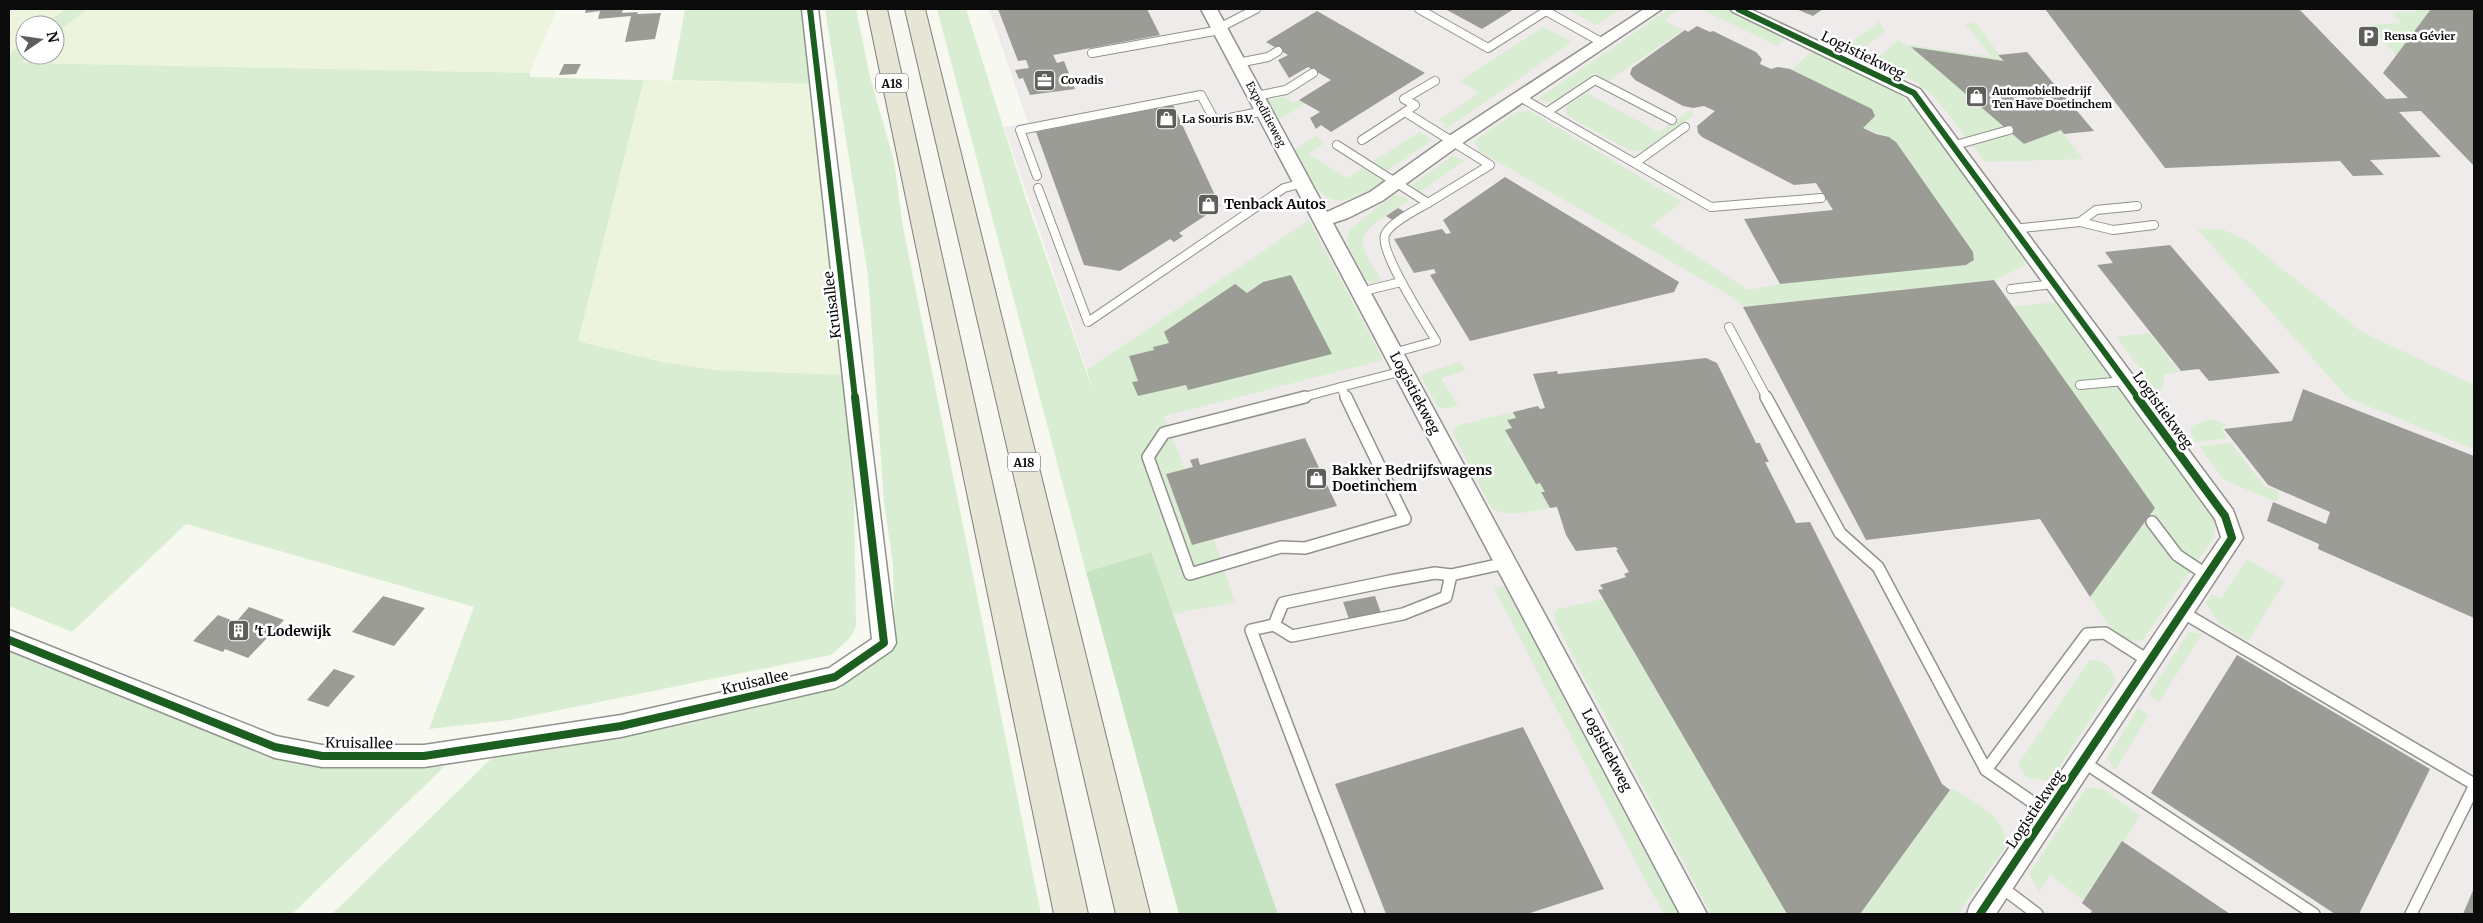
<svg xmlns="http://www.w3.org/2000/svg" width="2483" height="923" font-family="Merriweather,serif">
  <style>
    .industrial { fill: #efebeb }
    .farmland { fill: #edf4de }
    .green { fill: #d8edd2 }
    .forest { fill: #c6e4c1 }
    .building { fill: #9b9c96 }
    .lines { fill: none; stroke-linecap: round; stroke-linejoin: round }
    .service-far1-casing { stroke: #91928e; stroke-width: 10 }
    .service-casing { stroke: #91928e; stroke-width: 14 }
    .minor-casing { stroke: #91928e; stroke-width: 3 }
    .motorway-casing { stroke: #7f7f7b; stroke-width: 2 }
    .service-far1 { stroke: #fefefd; stroke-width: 8 }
    .service { stroke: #fefefd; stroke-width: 11 }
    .minor { fill: #fefefd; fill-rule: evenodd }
    .motorway { fill: #e6e5d6; fill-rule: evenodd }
    .cycleway-far1-casing { stroke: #fff; stroke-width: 9 }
    .cycleway-casing { stroke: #fff; stroke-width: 11 }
    .cycleway-far1 { stroke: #1b5e20; stroke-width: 6 }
    .cycleway { stroke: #1b5e20; stroke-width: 8 }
    .labels { text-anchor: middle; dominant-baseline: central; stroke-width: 5; stroke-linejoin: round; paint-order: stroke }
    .far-poi-label { font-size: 11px; font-weight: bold; fill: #0b0b0b; stroke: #fff; text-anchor: start }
    .far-street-label { font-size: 11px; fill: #0b0b0b; stroke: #fff }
    .shield { fill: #fff; stroke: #545454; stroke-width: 1 }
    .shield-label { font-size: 12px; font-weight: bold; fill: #0b0b0b }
    .street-label { font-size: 14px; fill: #0b0b0b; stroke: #fff }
    .poi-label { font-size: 14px; font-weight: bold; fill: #0b0b0b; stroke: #fff; text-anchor: start }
  </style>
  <rect width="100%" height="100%" fill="#f7f9f0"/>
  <polygon class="industrial" points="989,9 2474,9 2474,914 1278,914 1105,424 1004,127 1028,123"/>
  <g class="farmland">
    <polygon points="9,9 65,9 45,25 25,25 25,40 9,55"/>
    <polygon points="87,9 557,9 530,73 22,63 29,55 55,55 55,34"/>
    <polygon points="644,80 816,84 849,375 716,370 662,362 578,341"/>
  </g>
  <g class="green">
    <polygon points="65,9 87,9 55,34 55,25 45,25"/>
    <polygon points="685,9 805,9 816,84 672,80"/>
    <polygon points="825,9 856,9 870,77 894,161 903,227 1041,914 332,914 497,753 844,682 859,673 874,658 884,637 894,611 893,564 884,503 868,276"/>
    <polygon points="937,9 966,9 1026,199 1093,391 1087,370 1309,220 1383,360 1164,416 1185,469 1166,474 1192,544 1214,539 1235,602 1173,614 1151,552 1086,572"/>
    <polygon points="1571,9 1621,9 1596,25 1569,10"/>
    <polygon points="1669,9 1680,9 1664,20 1683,30 1608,81 1593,74 1553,102 1546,102 1539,98"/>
    <polygon points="1701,9 1726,9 1779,33 1783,37 1783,41 1777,46"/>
    <polygon points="2415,9 2439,9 2404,63 2368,25 2402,23 2392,13 2417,12"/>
    <polygon points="1879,22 1885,31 1865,47 1848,45"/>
    <polygon points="1976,23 2004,61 1912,48 2024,144 2061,130 2083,159 1985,162 1934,96 1916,82 1872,62 1899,40 1903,44 1992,57 1965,24"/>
    <polygon points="1543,27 1572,42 1446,129 1443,128 1447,125 1439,120 1479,93 1460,81"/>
    <polygon points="25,40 25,55 29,55 22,63 530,73 530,77 644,80 578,341 662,362 716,370 849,375 853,434 856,626 851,637 831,655 510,720 429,729 474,607 186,524 72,632 9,606 9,55"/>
    <path d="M1810 53 1821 54 1894 90 1910 103 2025 257V263L2022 267 1994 280 1743 307 1729 295 1479 151 1474 141 1516 112 1530 111 1682 202 1651 226 1748 290 1780 284 1971 263 1975 256 1973 252 1896 142C1886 134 1874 133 1863 128L1875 115 1872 109 1791 70Z"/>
    <polygon points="1587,93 1659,132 1689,111 1695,114 1648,148 1639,151 1629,150 1568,116 1565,111 1569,105"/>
    <polygon points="1284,97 1293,103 1299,100 1305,103 1279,120 1276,118 1267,100"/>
    <polygon points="1420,132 1432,140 1387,171 1372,162"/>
    <path d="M1317 135 1323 144 1309 154 1347 178 1363 168 1384 182C1329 217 1321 200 1294 150Z"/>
    <polygon points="1454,155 1464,161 1418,193 1408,187"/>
    <path d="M1393 195 1406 197 1408 201C1395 210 1358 229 1363 246 1366 258 1376 270 1382 281L1374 283 1366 280 1349 249 1347 239 1350 229Z"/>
    <polygon points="2197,229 2221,229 2245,239 2362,332 2474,385 2474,449 2348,398"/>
    <path d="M2056 302 2213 515 2215 527 2214 537 2143 640C2117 646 2103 616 2090 597L2154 508 2013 307Z"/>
    <polygon points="2149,333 2180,372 2164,374 2163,389 2156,390 2116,337"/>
    <polygon points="1460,362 1466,370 1441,378 1458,406 1448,408 1438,407 1422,378 1422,374"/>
    <path d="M1513 412 1516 418 1507 420 1512 428 1505 430 1536 483 1534 484 1540 483 1545 492 1541 493 1550 508C1532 510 1506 520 1491 507L1453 434V430L1459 425Z"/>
    <polygon points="2212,419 2227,425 2221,428 2227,438 2196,442 2190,430 2194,425"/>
    <polygon points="2231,443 2265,487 2279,491 2277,502 2224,480 2199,446"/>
    <polygon points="2247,559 2285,581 2248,641 2220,624 2206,603 2212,594 2221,599"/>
    <polygon points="1504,586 1682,914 1664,914 1644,878 1494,588"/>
    <polygon points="1603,599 1787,914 1711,914 1556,624 1554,614 1558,609"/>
    <polygon points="2189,632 2202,634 2159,702 2148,695"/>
    <polygon points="9,648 221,730 411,765 444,767 292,914 9,914"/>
    <path d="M2094 660C2107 661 2113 669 2115 682L2050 781 2027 778 2018 764 2089 661Z"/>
    <polygon points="2138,708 2149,715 2115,770 2107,758"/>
    <polygon points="2087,787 2103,789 2140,816 2086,902 2050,875 2039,892 2029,874"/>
    <path d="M1952 788C1975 804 2006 814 2006 846L1958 914H1860Z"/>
  </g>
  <polygon class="forest" points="1151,552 1165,591 1278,914 1179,914 1086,572"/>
  <g class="building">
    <polygon points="586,9 623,9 622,13 638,12 637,14 661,13 655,39 625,42 631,16 598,19 600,11 585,13"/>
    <polygon points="998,9 1147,9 1160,35 1053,55 1057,63 1064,61 1075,89 1030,95 1023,78 1019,79 1015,70 1029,68 1026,60 1018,61"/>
    <polygon points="1445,9 1514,9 1482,29"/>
    <polygon points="1796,9 1823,9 1813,16"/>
    <polygon points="2045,9 2299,9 2386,99 2408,98 2383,73 2431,9 2474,9 2474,166 2421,111 2399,112 2441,157 2370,160 2384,175 2353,176 2340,161 2165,168"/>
    <polygon points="1317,11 1425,73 1331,132 1321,125 1316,129 1310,118 1320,112 1299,100 1331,80 1308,67 1289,78 1278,60 1288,55 1266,42"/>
    <polygon points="1697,26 1710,32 1713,31 1756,52 1762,59 1760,64 1771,69 1778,67 1790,69 1872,109 1875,116 1863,128 1876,134 1889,137 1896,142 1973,252 1974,260 1966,265 1780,284 1744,219 1833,210 1816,183 1794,185 1702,137 1698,133 1697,126 1715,111 1704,106 1693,108 1683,106 1635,80 1630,74 1632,68 1685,30 1688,32"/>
    <polygon points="1911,47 2004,61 1998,55 2027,52 2094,131 2064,134 2061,130 2024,144"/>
    <polygon points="564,64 581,64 576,74 559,75"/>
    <polygon points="1173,105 1220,206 1179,233 1183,236 1174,242 1170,239 1120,271 1084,265 1036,132"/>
    <polygon points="1505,177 1679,282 1674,292 1470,341 1430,275 1436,273 1434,269 1414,273 1394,239 1442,229 1446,234 1451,233 1443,220"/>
    <polygon points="1398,208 1405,212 1394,221 1386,216"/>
    <polygon points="2170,245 2280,373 2209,381 2199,369 2181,371 2097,265 2113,263 2105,252"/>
    <polygon points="1291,275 1332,354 1188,390 1186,385 1138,396 1132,382 1138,381 1129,356 1154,350 1153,347 1169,343 1164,332 1235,284 1247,293 1263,282"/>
    <polygon points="1994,280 2155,508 2090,597 2040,519 1866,540 1743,307"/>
    <polygon points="1706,358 1717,363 1756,443 1760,443 1762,448 1769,462 1765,462 1796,523 1810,522 1942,784 1950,790 1860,914 1787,914 1598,590 1603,589 1600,585 1626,577 1624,574 1629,572 1616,550 1618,550 1616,547 1576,551 1566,535 1557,507 1550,508 1541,492 1545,492 1540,483 1536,484 1505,430 1512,428 1507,420 1516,418 1513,412 1538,406 1540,409 1545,408 1533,374 1557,371 1558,374"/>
    <polygon points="2303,389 2474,456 2474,618 2318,549 2319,544 2267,521 2273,502 2326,524 2330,512 2268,485 2224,429 2292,421"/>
    <polygon points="1305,438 1337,506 1192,545 1166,474 1193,467 1190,460 1198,458 1200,465"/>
    <polygon points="383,596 425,608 394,646 352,632"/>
    <polygon points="1375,596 1381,613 1349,619 1343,602"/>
    <polygon points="249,607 284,620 248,658 225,649 223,652 193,641 218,615 236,622"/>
    <polygon points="2237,655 2430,769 2359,914 2335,914 2151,793"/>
    <polygon points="334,669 355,676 328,707 307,700"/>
    <polygon points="1523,727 1604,889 1527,914 1386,914 1335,784"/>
    <polygon points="2122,841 2230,914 2090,914 2092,911 2082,903"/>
    <polygon points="2474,888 2474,914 2463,914"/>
  </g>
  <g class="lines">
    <defs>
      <g id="service-far1">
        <polyline points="1419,9 1488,48 1546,11 1603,43"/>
        <polyline points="1219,28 1256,9"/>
        <polyline points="1092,53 1220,30"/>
        <polyline points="1238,63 1268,57 1278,51"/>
        <polyline points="1256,96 1286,90 1313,73"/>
        <polyline points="1520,97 1711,207 1821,198"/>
        <polyline points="1405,112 1415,105 1404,99 1435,81"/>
        <polyline points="1547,112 1595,80 1672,120"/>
        <polyline points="1337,145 1428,203 1490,165 1405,112 1362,140"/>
        <polyline points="1952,146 2009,130"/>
        <polyline points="1635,163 1685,127"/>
        <polyline points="1037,176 1020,130 1201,95 1215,121 1264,111"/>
        <polyline points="1038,188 1088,322 1284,188 1303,183"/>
        <polyline points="2080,222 2096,210 2137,206"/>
        <polyline points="2013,229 2080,222 2113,230 2154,225"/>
        <polyline points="2011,289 2054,284"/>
        <polyline points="1360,292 1401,282"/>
        <polyline points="1729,327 1767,398"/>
        <path d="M1393 353 1436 341C1426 323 1379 252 1385 235 1389 223 1418 209 1428 203"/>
        <polyline points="2080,385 2125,381"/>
        <polyline points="1341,387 1346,398"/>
        <polyline points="1341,387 1403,371"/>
        <polyline points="1300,398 1341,387"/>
      </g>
      <g id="service">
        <polyline points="1305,397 1164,433 1148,457 1190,574 1281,547 1305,548 1405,519 1346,397"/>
        <polyline points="1766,397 1840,533 1878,567 1986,770"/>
        <polyline points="2152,522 2177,555 2207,575"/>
        <polyline points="2182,612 2474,784"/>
        <polyline points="1274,625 1292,636 1403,614 1446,597 1451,575"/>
        <polyline points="2082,761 2314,914"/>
        <polyline points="2048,813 1986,770 2087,634 2105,633 2149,661"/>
        <polyline points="2000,886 2037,914"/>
        <polyline points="1359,914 1251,630 1274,625 1283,603 1390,581 1435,573 1451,575 1506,563"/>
        <polyline points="2411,914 2474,787"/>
      </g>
      <g id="minor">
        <polygon points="802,9 818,9 896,643 892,650 843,684 835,688 621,737 424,767 322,767 275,758 9,650 9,630 276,736 322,745 424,745 621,715 829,668 872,639"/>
        <polygon points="1201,9 1217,9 1327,212 1370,192 1449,136 1644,9 1662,9 1461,144 1382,201 1348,218 1333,223 1707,914 1680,914"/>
        <polygon points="1730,9 1750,9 1920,89 2233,510 2243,538 1996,914 1967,914 1970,905 2221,537 2215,519 1908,97 1733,12"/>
      </g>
      <g id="motorway">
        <polygon points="867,9 887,9 1088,914 1054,914"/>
        <polygon points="905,9 925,9 1150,914 1116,914"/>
      </g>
    </defs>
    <use href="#service-far1" class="service-far1-casing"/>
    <use href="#service" class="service-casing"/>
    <use href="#minor" class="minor-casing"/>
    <use href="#motorway" class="motorway-casing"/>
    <use href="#service-far1" class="service-far1"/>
    <use href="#service" class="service"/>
    <use href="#minor" class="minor"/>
    <use href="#motorway" class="motorway"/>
    <defs>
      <g id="cycleway-far1">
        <polyline points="810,9 855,398"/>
        <polyline points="1738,9 1914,93 2138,398"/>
      </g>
      <g id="cycleway">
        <polyline points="9,640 275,747 322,756 424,756 621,726 835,677 884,643 855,397"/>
        <polyline points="1980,914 2232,538 2225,516 2137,397"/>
      </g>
    </defs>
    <use href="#cycleway-far1" class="cycleway-far1-casing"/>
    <use href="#cycleway" class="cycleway-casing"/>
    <use href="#cycleway-far1" class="cycleway-far1"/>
    <use href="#cycleway" class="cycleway"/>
  </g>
  <defs>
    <symbol id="parking-square" viewBox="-11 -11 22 22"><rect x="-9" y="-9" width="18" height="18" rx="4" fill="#5e5e5b" stroke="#fff"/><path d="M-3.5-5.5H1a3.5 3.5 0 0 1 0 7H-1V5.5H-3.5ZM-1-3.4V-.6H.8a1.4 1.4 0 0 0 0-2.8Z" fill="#fff"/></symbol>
    <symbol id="office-square" viewBox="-11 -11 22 22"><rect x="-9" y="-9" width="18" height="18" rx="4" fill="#5e5e5b" stroke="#fff"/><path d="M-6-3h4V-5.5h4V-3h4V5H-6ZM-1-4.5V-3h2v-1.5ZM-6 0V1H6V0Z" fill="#fff"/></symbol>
    <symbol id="shop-square" viewBox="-11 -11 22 22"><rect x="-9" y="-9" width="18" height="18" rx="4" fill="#5e5e5b" stroke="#fff"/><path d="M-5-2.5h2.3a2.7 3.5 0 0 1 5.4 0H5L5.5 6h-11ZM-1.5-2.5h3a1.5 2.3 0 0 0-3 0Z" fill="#fff"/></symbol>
    <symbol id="building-square" viewBox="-11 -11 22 22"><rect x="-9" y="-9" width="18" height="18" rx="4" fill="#5e5e5b" stroke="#fff"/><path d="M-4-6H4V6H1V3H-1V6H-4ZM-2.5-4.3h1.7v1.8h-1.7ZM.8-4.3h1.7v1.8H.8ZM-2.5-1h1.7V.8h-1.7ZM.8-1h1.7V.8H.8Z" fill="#fff"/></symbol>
  </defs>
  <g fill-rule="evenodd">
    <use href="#parking-square" x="2356" y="24" width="25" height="25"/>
    <use href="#office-square" x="1032" y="68" width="25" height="25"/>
    <use href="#shop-square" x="1964" y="84" width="25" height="25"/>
    <use href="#shop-square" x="1154" y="106" width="25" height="25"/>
    <use href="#shop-square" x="1196" y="192" width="25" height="25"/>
    <use href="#shop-square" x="1304" y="466" width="25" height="25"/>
    <use href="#building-square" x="226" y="618" width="25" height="25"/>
  </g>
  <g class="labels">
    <g class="far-poi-label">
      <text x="2384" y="36">Rensa Gévier</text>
      <text x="1061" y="80">Covadis</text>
      <text x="1992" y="91">Automobielbedrijf<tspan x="1992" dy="13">Ten Have Doetinchem</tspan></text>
      <text x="1182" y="119">La Souris B.V.</text>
    </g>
    <g class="far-street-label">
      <text transform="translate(1266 114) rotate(62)">Expeditieweg</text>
    </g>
    <g class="shield">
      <rect x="876" y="73.5" width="32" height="19" rx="4"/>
      <rect x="1008" y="452.5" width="32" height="19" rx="4"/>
    </g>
    <g class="shield-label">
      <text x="892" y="83">A18</text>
      <text x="1024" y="462">A18</text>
    </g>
    <g class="street-label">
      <text transform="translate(1863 55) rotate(26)">Logistiekweg</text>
      <text transform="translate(832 305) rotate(-97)">Kruisallee</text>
      <text transform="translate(1415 393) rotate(62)">Logistiekweg</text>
      <text transform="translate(2163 410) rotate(54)">Logistiekweg</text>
      <text transform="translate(755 682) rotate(-13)">Kruisallee</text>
      <text transform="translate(359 743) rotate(1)">Kruisallee</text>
      <text transform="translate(1607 750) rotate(62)">Logistiekweg</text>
      <text transform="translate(2035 809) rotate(-56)">Logistiekweg</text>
    </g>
    <g class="poi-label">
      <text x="1224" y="204">Tenback Autos</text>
      <text x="1332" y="470">Bakker Bedrijfswagens<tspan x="1332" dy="16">Doetinchem</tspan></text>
      <text x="254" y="631">'t Lodewijk</text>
    </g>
  </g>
  <rect width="2483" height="923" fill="none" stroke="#0b0b0b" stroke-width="20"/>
  <g transform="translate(40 40) rotate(77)"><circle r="24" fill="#ffffff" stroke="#9d9d9d"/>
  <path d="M0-4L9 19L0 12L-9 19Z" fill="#5e5e5b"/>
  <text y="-8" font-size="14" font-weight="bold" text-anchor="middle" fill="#0b0b0b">N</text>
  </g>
</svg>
